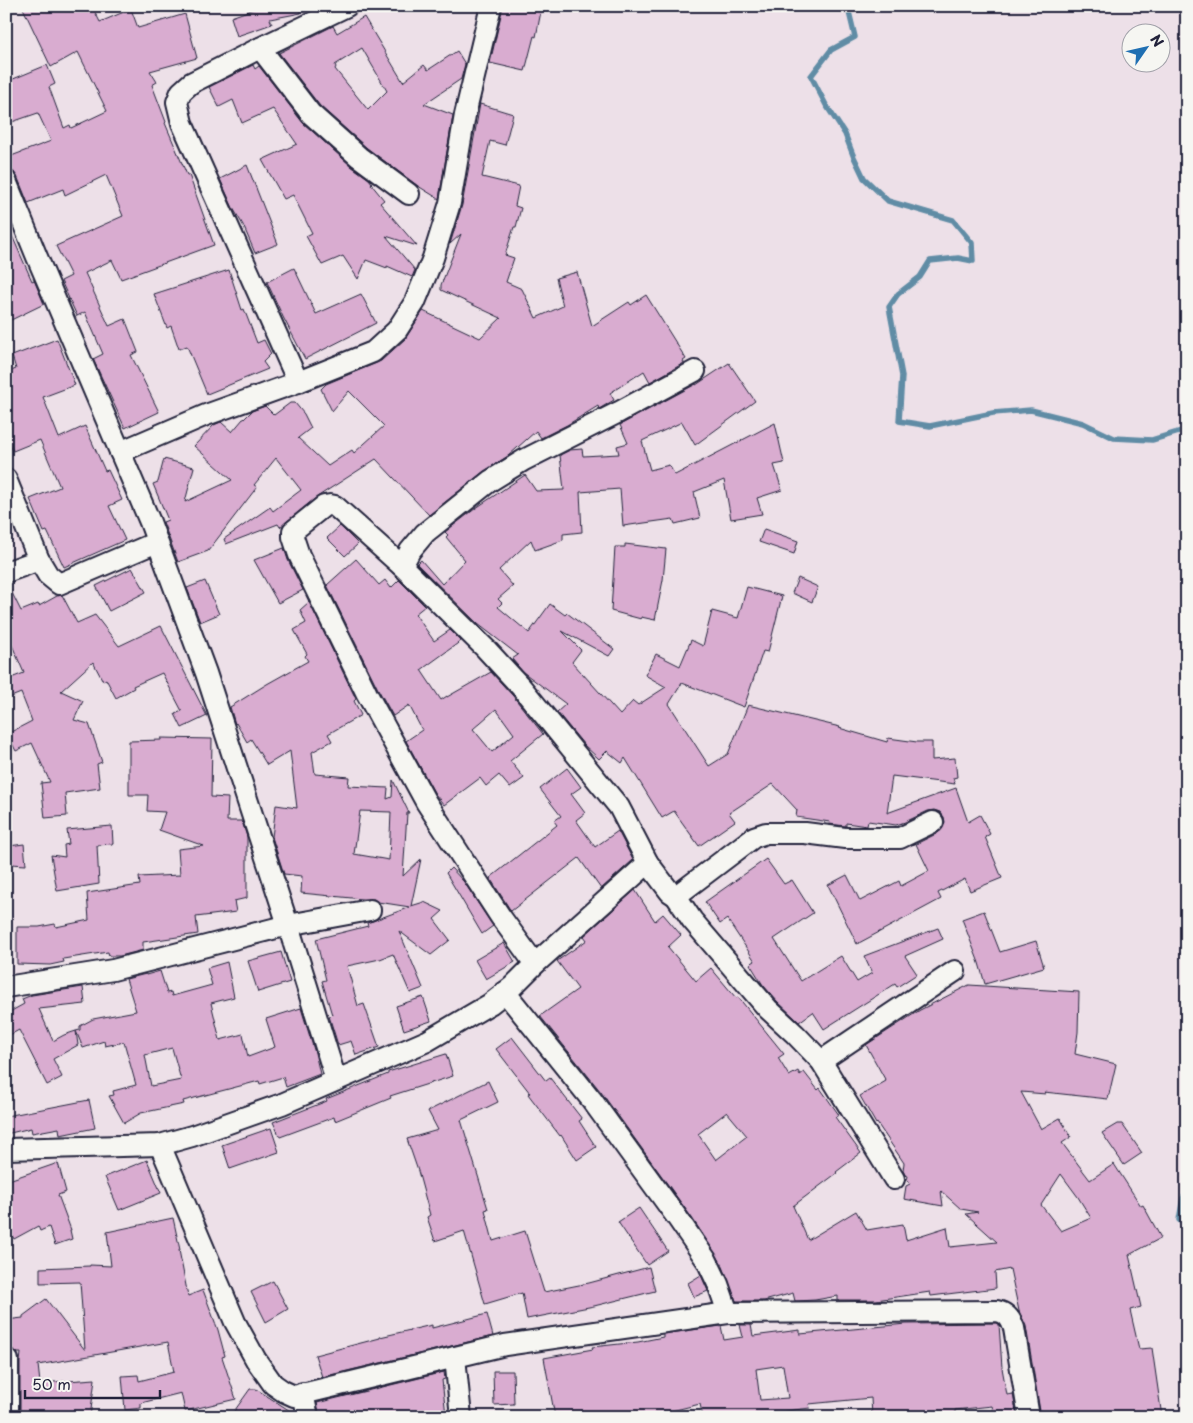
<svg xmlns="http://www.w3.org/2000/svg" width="1193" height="1423" font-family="'Playpen Sans',sans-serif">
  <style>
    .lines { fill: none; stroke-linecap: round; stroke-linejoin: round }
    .stream { stroke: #608ca5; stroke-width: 5.5 }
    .building { fill: #d9acd0; stroke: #22223b; fill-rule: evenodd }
    .street-casing { stroke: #22223b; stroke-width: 24 }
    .street { stroke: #f6f6f2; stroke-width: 20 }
  </style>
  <rect width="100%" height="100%" fill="#ede0e8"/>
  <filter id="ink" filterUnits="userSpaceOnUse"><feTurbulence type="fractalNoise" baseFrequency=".02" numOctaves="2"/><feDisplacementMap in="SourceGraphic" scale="10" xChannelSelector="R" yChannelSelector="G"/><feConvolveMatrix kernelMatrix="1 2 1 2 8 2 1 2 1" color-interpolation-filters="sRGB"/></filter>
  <g filter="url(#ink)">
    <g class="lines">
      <g class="stream">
        <polyline points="789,6 795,6"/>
        <polyline points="831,6 849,12 855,37 831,50 811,76 826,105 845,134 853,155 864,178 888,201 953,220 972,243 973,261 958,258 930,261 920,277 898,294 889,307 902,376 899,421 930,426 993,413 1031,410 1083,423 1114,438 1152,440 1185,430 1187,431"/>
        <polyline points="1187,1194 1183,1198 1179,1220 1187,1225"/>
      </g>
    </g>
    <g class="building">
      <polygon points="22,6 92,6 100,22 131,9 138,28 185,14 197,58 150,71 157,82 152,85 166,122 165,123 187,175 189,175 214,245 121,279 112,260 85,273 109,326 125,319 138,352 131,355 159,412 125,428 93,359 103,354 85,312 77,316 61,281 71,276 56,246 123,216 106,175 65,195 63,189 28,203 17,176 13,171 6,169 6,158 51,141 38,113 6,124 6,82 47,65 55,84 49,87 64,128 70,125 71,128 107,111 78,52 51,67"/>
      <polygon points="262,6 300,6 301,13 270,19 272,24 237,36 231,17"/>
      <polygon points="503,6 542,6 536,37 534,36 525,71 490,63"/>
      <path d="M364 17 403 82 424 65 428 70 457 51 465 64 461 79 424 104 453 115 439 199 418 186 367 148 320 106 279 53 333 26 337 33ZM362 48 387 91 368 110 335 69 336 67 335 65Z"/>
      <polygon points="253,65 255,69 259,66 303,123 351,166 369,179 372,183 371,184 384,200 380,203 417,246 386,236 415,270 412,277 387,266 387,268 366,260 358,279 343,256 322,265 306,236 312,233 293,195 284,199 262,160 297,144 273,109 242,123 233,100 219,107 209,87"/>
      <polygon points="480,104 513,114 505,145 490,141 482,177 519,186 515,206 521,208 516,227 514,227 505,255 514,258 506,282 522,289 536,318 563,306 556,278 577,272 592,326 629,302 631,305 646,295 686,359 683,361 684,363 650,382 644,371 610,393 614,400 599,409 598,406 567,425 541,438 536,431 508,456 483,472 429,515 376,459 317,497 280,527 278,524 226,544 224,539 270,507 273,511 301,490 276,458 254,485 257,487 208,551 178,562 163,522 168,520 153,484 158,482 164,459 194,467 185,502 232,480 194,446 214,425 221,422 232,432 243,419 244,419 252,411 265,406 274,415 290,403 295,403 304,414 311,428 298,438 328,466 352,450 354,453 384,426 349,391 332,411 321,389 326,384 381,361 405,339 423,311 480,338 501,318 441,290 441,285 461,234 450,244 462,205"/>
      <polygon points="247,165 278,244 255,253 243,225 233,208 220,179"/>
      <polygon points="6,222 32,281 34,280 44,304 11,320 6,310"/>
      <polygon points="294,268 316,314 361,294 376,323 305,359 283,317 267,282"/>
      <polygon points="229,270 242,310 244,309 257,343 264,340 271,354 263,362 268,369 207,394 187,346 179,349 171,326 167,328 154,294"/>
      <polygon points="57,339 75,385 43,397 59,438 85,426 105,471 108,470 122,500 109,506 125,540 64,567 47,531 44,532 30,499 60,487 40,440 13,451 6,436 6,373 16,369 12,356"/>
      <polygon points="729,363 755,401 695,445 682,422 642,441 650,470 669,465 675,475 775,423 784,463 774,465 782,490 757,498 762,514 731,519 724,480 694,492 700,518 675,524 673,519 623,526 620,489 580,492 582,532 563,534 563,540 535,550 531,540 499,570 513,586 498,599 502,603 498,607 529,633 550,604 565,615 567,613 614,649 609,656 562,631 581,650 572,662 620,715 633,701 638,705 666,687 645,675 656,654 680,666 691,640 703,646 712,611 738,618 747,587 782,596 768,652 763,651 744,707 682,683 669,704 709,766 728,754 748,705 840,727 839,728 887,742 888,738 917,742 932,742 932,760 955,758 957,777 953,778 955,784 892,776 887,813 956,788 968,822 980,815 990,834 985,837 1002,878 970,891 965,879 938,893 941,899 857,944 828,885 847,875 860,901 899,881 901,886 929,871 916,844 938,833 942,829 945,822 944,817 940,812 934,810 928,811 905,822 896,825 868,821 867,826 846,823 846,826 829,824 830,822 796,817 797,810 773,784 729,813 735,821 699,846 674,811 662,818 625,758 622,763 607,751 599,759 584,745 557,712 566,704 523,672 512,659 518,655 478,624 417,564 421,560 442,584 465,560 446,537 448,535 445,532 476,508 525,475 536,491 564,490 560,455 570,450 582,449 583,456 619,454 617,446 628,443 620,425 696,384 696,385"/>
      <polygon points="340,526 358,544 345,556 327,538"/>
      <polygon points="764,529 798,541 794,554 759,542"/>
      <polygon points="625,544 666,549 663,580 655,620 641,617 641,619 611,611 615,547 625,547"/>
      <polygon points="284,548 288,560 303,590 278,603 254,560"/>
      <path d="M356 559 379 585 385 580 391 588 399 580 425 606 415 614 434 641 450 630 461 641 421 670 441 700 447 696V697L491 672 513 696 543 734 510 761 524 778 510 788 499 775 486 786 480 778 444 805 435 794 406 741 422 730 409 705 393 716 378 689 327 585ZM496 709 514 734 492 752 473 729Z"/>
      <polygon points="132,568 146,592 109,611 96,586"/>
      <polygon points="798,578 818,587 812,602 792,593"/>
      <polygon points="205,581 219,614 200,622 187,588"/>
      <polygon points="7,583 21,611 38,604 39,606 57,596 62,595 77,623 95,615 119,646 161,626 207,716 182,728 175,714 182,711 162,673 133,686 134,688 116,698 106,679 103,681 93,662 61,691 83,701 74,720 89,724 102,762 97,764 100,788 65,793 67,816 45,818 41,783 50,782 32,743 16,751 7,734 32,721 21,693 6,699 6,680 24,673 12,645 6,648 6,584"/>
      <path d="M309 602 356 699 354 701 361 715 328 734 332 741 312 752 315 774 349 777 348 786 388 788 387 799 392 797 393 780 409 813H407L403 876 421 859 411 906 424 902 443 911 434 919 450 940 431 955 399 931 423 988 410 993 393 954 380 959 347 966 358 1006 364 1004 379 1047 356 1055 351 1041 338 1045 329 1016 332 1015 322 981 326 980 316 939 368 926 367 923 410 907 378 902 374 899H362L301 893 302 876 284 874 272 837 276 805 297 808 290 751 267 765 251 739 247 742 236 723 235 724 230 707 267 684 308 661 305 656 307 654 294 630 306 623 300 610ZM360 811 391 812 389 860 354 854Z"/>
      <polygon points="161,738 212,739 211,797 228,798 227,821 242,821 247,837 247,898 234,901 236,912 196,917 198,934 143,942 143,950 120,956 109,956 108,952 63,959 64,962 50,965 17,964 17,927 39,927 55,924 56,927 89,920 87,893 140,885 139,877 180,875 178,849 204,846 159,830 165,812 147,811 148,795 129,795 129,741 161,740"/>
      <polygon points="567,768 581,787 571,794 585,813 576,820 595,847 618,831 633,860 601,889 579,858 511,911 490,878 557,825 554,821 561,816 540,789"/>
      <polygon points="112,826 113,844 97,845 99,884 57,891 51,855 65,857 64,845 69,844 67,830"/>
      <polygon points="24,844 26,865 11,864 9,846"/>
      <polygon points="766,859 784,884 792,880 813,913 774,939 801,981 841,956 857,982 872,973 864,956 938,928 943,939 905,956 917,974 897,987 895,984 824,1029 813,1012 799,1022 777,1001 763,985 750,964 755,961 727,919 720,924 705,902"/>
      <polygon points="451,868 464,882 493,926 482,934 446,873"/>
      <path d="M635 890 655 921 663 914 681 935 668 947 696 981 711 968 736 998 738 997 784 1054 778 1058 789 1076 798 1071 800 1075 804 1072 818 1090 820 1088 839 1115 835 1117 861 1153 836 1172 837 1173 793 1206 808 1240 856 1211 867 1230 903 1224 906 1240 947 1227 950 1247 997 1242 966 1214 978 1212 961 1209 941 1191 943 1206 904 1199 906 1186 910 1184 907 1180 908 1176 905 1175 903 1170 904 1163 877 1123 876 1124 860 1096 886 1081 866 1045 920 1010 969 985 1079 992 1078 1032 1075 1054 1116 1064 1108 1099 1044 1092 1046 1094 1021 1092 1041 1129 1060 1118 1071 1137 1062 1143 1090 1180 1114 1164 1141 1206 1143 1205 1161 1238 1129 1255 1141 1307 1130 1310 1139 1349 1152 1348 1162 1417H1041L1026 1326 1019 1311 1010 1269 995 1272 996 1288 931 1296 930 1292 876 1300H838V1296L815 1300 795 1301 793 1293 764 1301H736L722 1264 692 1218 601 1092 540 1016 578 989 557 961 587 940 584 936ZM727 1112 747 1136 716 1160 698 1134ZM1061 1174 1078 1197 1091 1218 1061 1231 1041 1205Z"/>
      <polygon points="984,911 1000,952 1036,941 1044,967 985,984 979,963 962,919"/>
      <polygon points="504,943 515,962 486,979 475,960"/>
      <polygon points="281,952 290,982 258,992 248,961"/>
      <path d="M227 962 234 997 211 1003 220 1040 243 1034 248 1057 275 1047 266 1019 301 1008 315 1053 320 1074 286 1087 283 1077 260 1084 259 1081 183 1101 184 1104 141 1113 124 1123 109 1096 114 1095 113 1091 136 1085 124 1042 105 1046 104 1041 83 1048 76 1031 80 1030V1026L93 1019 136 1011 126 979 146 974V975L160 971 167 993 171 992 172 996 212 985 207 968ZM172 1048 181 1080 151 1086 145 1055Z"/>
      <polygon points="83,987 85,1004 39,1009 53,1041 64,1035 76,1031 78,1045 53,1059 62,1077 47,1085 19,1030 6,1037 6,1014 24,1004 22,999 32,995"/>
      <polygon points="423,997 431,1021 404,1030 396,1006"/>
      <polygon points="512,1037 546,1081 550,1078 582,1119 579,1121 596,1147 577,1160 561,1135 560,1136 528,1094 530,1093 496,1049"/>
      <polygon points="446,1054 453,1076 390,1096 391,1098 335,1121 334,1117 280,1137 273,1122 327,1101 326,1099 388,1074 388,1072"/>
      <polygon points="488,1081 498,1102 461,1120 488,1209 485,1210 493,1241 525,1231 544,1292 589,1283 649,1267 655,1291 594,1306 527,1319 522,1293 485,1304 464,1231 435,1241 427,1217 430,1215 418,1171 407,1139 438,1130 428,1111"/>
      <polygon points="89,1100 95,1128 60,1135 59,1128 32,1133 31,1128 6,1134 6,1116"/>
      <polygon points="1117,1124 1122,1124 1142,1153 1124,1165 1102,1133"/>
      <polygon points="271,1128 279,1152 230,1169 222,1145"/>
      <polygon points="147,1160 161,1193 119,1210 105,1177"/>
      <polygon points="58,1163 66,1192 58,1195 71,1230 70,1230 72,1239 55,1245 49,1227 40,1231 38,1226 14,1239 6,1226 6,1181"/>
      <polygon points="639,1208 668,1251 647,1265 618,1222"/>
      <polygon points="173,1218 180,1250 179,1250 188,1296 203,1290 218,1330 225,1356 222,1357 236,1399 185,1411 181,1393 141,1403 141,1408 125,1410 122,1376 138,1375 139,1381 174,1372 168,1342 38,1365 40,1383 95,1379 90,1417 20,1417 20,1362 21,1353 18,1353 13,1350 6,1349 6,1320 23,1318 23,1316 46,1299 85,1350 80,1282 40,1283 40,1268 90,1266 90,1265 111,1266 107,1232"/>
      <polygon points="701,1275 708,1291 694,1297 688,1283"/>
      <polygon points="273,1281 288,1309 266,1322 251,1292"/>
      <polygon points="487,1314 493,1336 322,1377 315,1355 380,1338 380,1337 432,1325 432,1328"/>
      <path d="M997 1323 999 1324 1002 1368 1007 1395 1013 1394 1017 1417H995L992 1406 955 1410V1417H872L871 1398 809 1404 810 1408 763 1414 764 1417H703L700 1404 655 1415 656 1417H600V1414L584 1417H555L544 1358 593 1349 592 1347 638 1342 663 1337V1334L721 1326 724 1340 743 1337 740 1325H751L753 1336 800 1330V1334L906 1324ZM783 1365 788 1398 760 1400 756 1369Z"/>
      <polygon points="493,1371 513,1371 514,1404 494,1405"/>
      <polygon points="444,1372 445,1379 442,1380 446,1415 427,1417 320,1417 317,1403"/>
      <polygon points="250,1389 256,1389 295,1414 296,1417 230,1417"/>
    </g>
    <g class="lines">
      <defs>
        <g id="street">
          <polyline points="260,48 311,114 359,157 409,194"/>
          <polyline points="6,181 37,257 150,522 206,673 288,925 336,1080"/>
          <polyline points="298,382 182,123 177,102 181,92 191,83 260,48 347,6"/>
          <polyline points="120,452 206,415 298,382 373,352 397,330 415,302 433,258 450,203 465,115 491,6"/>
          <polyline points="6,479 39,560 48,575 59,584 157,542"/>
          <polyline points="402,566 410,551 425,533 490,481 524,460 619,412 695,371"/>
          <polyline points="6,572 39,560"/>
          <polyline points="676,896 754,837 766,833 805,833 845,838 900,838 933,822"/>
          <polyline points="535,964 500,916 426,802 367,694 299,555 293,537 293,531 324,506 330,505 335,506 402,566 486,649 522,688 619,807 648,863 670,892 676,896 692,920 768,1009 795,1034 821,1061 894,1179"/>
          <polyline points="6,987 113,970 288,925 370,910"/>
          <polyline points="505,992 591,1099 676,1216 707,1261 718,1284 728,1313"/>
          <polyline points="821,1061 955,971"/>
          <path d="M160 1145 235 1322 256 1360 273 1384 283 1391 294 1396 505 1345 728 1313 997 1311C1007 1313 1011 1319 1014 1328L1029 1417"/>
          <polyline points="6,1149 160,1145 192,1136 282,1104 427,1041 490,1004 512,987 535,964 648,863"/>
          <polyline points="455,1357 461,1417"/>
          <polyline points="303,1393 308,1417"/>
          <polyline points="8,1417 8,1360"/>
        </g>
      </defs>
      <use href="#street" class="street-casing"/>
      <use href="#street" class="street"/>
    </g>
  </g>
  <rect width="1193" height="1423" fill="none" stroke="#f6f6f2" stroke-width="25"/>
  <rect x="12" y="12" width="1168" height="1398" fill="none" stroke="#22223b" stroke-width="2" filter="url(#ink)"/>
  <g transform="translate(1146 48) rotate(56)"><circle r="24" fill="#f6f6f2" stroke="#a1a1a9"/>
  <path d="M0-4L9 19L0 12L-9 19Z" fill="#1f6fb2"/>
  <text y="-8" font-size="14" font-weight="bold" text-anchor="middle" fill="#22223b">N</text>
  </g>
  <path d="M25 1390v8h135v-8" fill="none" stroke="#22223b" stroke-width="2.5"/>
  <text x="32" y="1390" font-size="15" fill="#22223b" stroke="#f6f6f2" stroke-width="4" paint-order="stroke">50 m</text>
</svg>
